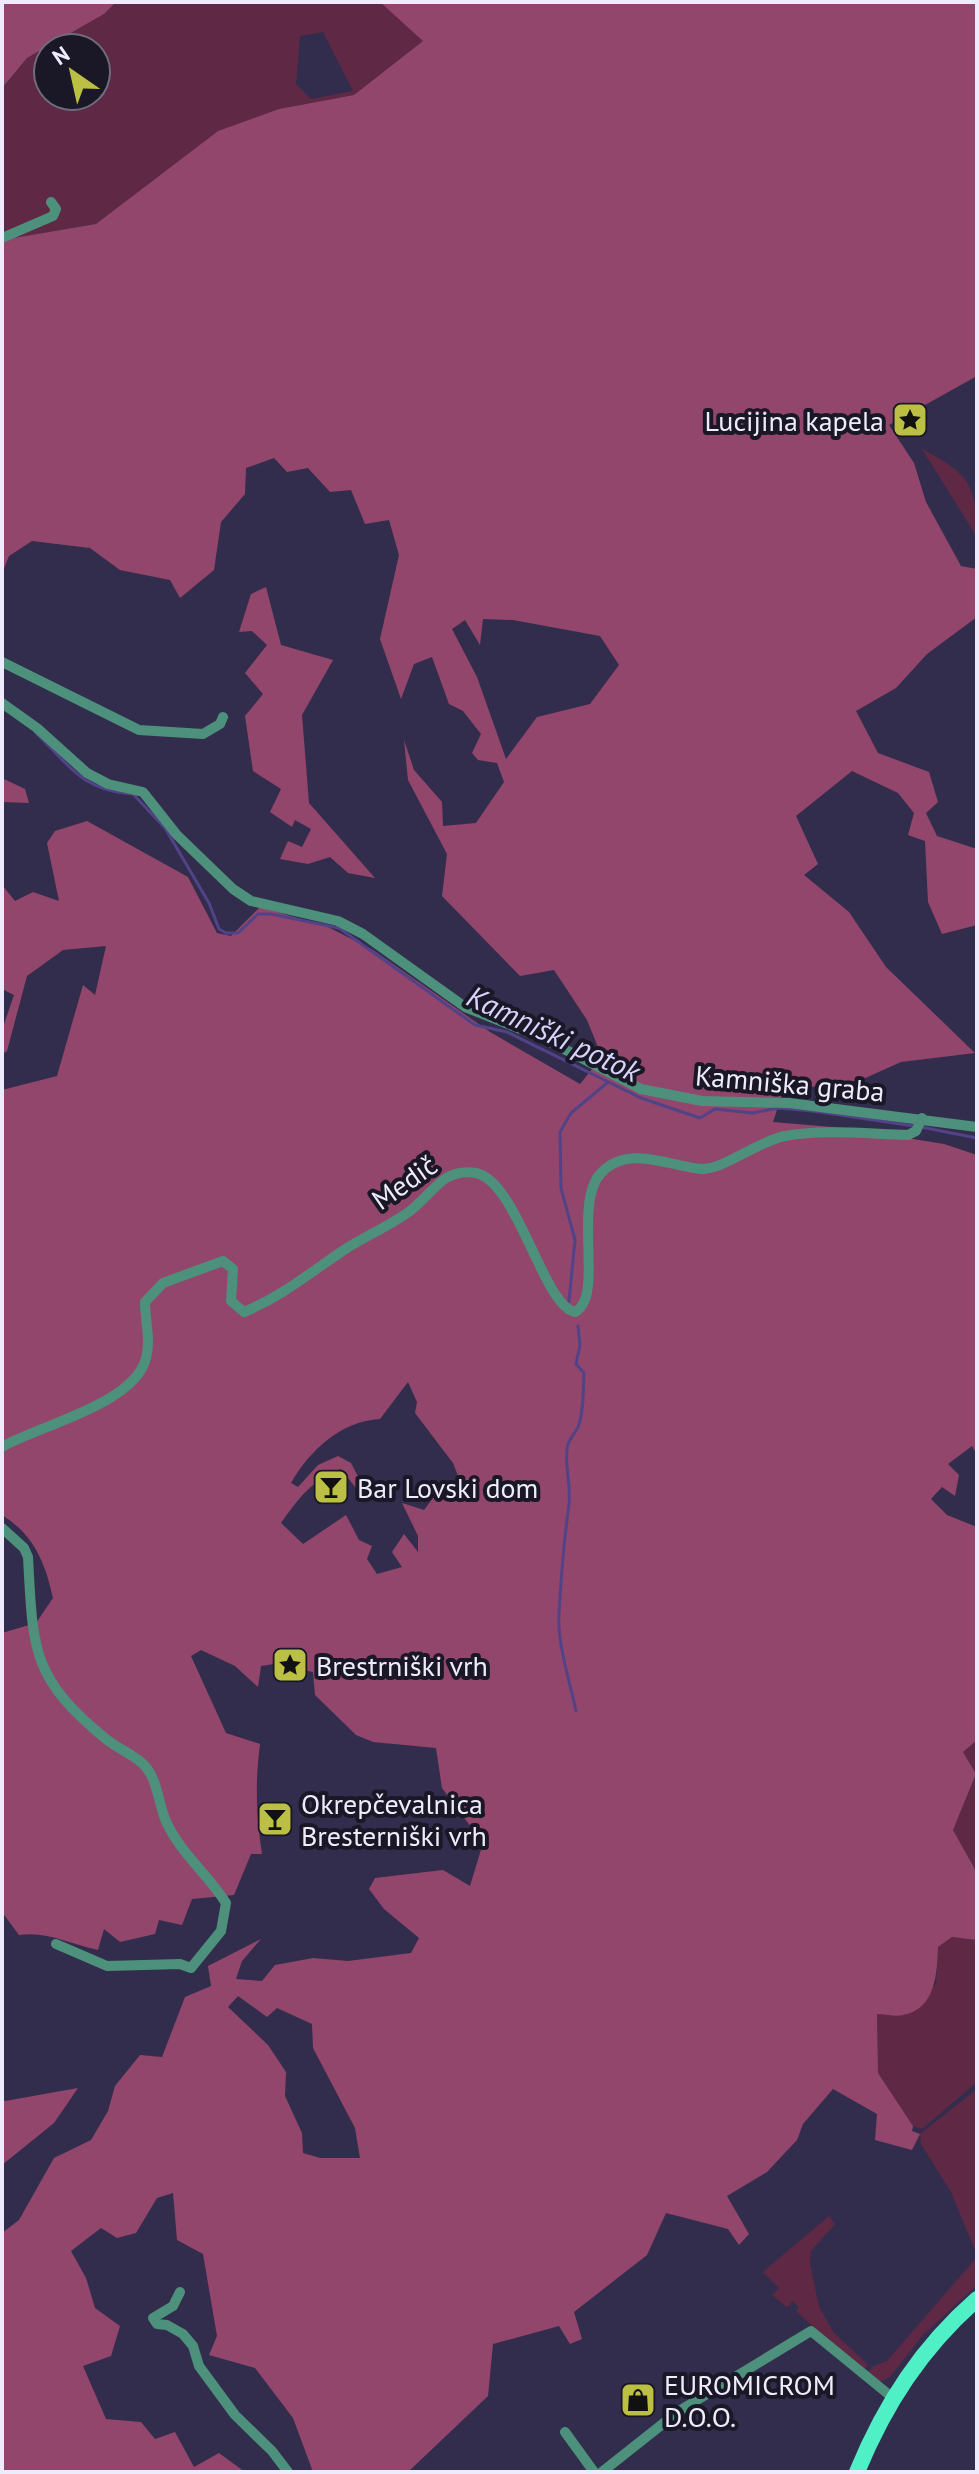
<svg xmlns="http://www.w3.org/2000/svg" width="979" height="2474" font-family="'PT Sans',sans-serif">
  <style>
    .green { fill: #5f2844; fill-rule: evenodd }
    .forest { fill: #93466b; fill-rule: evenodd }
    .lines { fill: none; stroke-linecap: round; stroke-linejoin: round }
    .stream { stroke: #524288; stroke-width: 3 }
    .street { stroke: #4d917c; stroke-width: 10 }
    .primary { stroke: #4ff0c5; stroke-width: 16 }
    .labels { text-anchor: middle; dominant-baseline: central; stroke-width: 8; stroke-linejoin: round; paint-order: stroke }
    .poi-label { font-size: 28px; fill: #edebfc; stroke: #1a1826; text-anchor: start }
    .street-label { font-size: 28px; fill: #edebfc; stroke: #1a1826 }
    .water-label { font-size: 30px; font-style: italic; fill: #d8d3fc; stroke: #1a1826 }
  </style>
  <rect width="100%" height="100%" fill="#332d4d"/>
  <g class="green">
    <path d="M116 2H380L424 41 354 95 279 109 218 131 96 224 2 240V88L27 58 104 14ZM323 32 353 91 311 99 296 84 300 36ZM48 48H96V96H48Z"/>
    <path d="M922 449C968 473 977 484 977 537Z"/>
    <polygon points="977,1740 977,1873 953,1830 976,1774 962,1752"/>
    <polygon points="952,1937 977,1940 977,2082 922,2129 913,2126 878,2073 877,2013 903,2015 936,1984 938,1947"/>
    <polygon points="977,2089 977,2255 951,2192 921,2144 920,2134"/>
    <polygon points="829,2216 835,2224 811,2251 810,2263 819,2307 834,2333 868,2365 862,2371 796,2311 799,2307 793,2301 787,2307 772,2295 779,2288 763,2272"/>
    <polygon points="977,2257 977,2285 922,2336 890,2377 877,2383 866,2375 872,2367 887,2361"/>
  </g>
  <g class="forest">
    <polygon points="4,2 116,2 104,14 27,58 2,88"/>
    <path d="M380 2H977V376L889 425 914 463 926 502 961 566 977 569V617L927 654 896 688 856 711 878 753 929 772 938 802 926 813 937 836 977 849V925L942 934 928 902 925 841 908 835 914 813 898 793 852 771 796 816 818 864 804 875 849 912 886 967 975 1053 901 1062 861 1080 783 1091 773 1122 844 1128 944 1144 977 1155V1455L972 1446 948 1464 959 1475 955 1496 942 1487 931 1499 947 1515 977 1527V1740L963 1752 976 1774 953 1830 977 1873V1940L952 1937 938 1947C937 1973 936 2009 903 2015 895 2017 885 2014 877 2014L878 2073 913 2126 912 2131 920 2134 912 2150 875 2140 877 2114 833 2089 803 2124 797 2140 767 2172 727 2196 749 2234 739 2245 728 2229 666 2213 647 2255 574 2312 582 2339 570 2344 559 2326 493 2344 488 2396 408 2472H313L293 2418 255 2368 209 2355 217 2336 203 2254 177 2240 173 2193 157 2198 136 2233 117 2238 101 2228 71 2251 86 2278 95 2308 120 2326 111 2356 83 2366 106 2419 141 2422 155 2439 175 2432 194 2467 219 2453 245 2472H2V2233L19 2220 54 2158 91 2140 108 2111 115 2086 140 2055 162 2057 185 1997 211 1986 208 1966 261 1939 242 1961 236 1979 262 1981 275 1965 313 1958 348 1961 411 1953 419 1938 384 1909 369 1889 375 1878 443 1870 470 1886 483 1843 442 1788 436 1748 373 1742 356 1735 315 1695 313 1672 274 1664 261 1666 258 1687 235 1666 201 1650 191 1656 226 1733 260 1744C255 1782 256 1816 262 1854H251L234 1895 192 1899 182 1925 159 1920 155 1934 120 1942 104 1929 98 1950C70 1944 47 1931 19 1935L2 1912V1633L36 1623 53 1598C45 1562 34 1535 2 1515V1090L57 1076 83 985 95 995 106 946 63 950 27 976 7 1051 2 1054V1030L14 995 2 989V885L15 901 33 892 59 901 47 843 55 831 87 821 188 877 217 933 231 936 260 907 328 927 373 950 490 1032 580 1084 602 1057 587 1020 554 970 520 976 442 896 447 854 408 780 404 740 414 770 442 802 443 826 476 823 504 782 497 763 478 760 472 753 481 734 463 711 449 704 432 657 414 664 401 699 380 639 399 555 389 520 365 524 351 490 330 492 308 468 287 472 274 458 246 468 245 494 221 522 214 570 180 598 170 580 120 570 90 548 32 541 9 556 2 573V240L96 224 218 131 279 109 354 95 423 41ZM483 619 513 620 600 636 619 665 590 704 537 717 506 759 477 677 452 629 465 620 480 645ZM408 1382 417 1402 415 1413 453 1463 462 1486 433 1498 424 1510 402 1503 418 1536V1552L404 1534 392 1552 402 1567 377 1574 367 1559 372 1546 359 1540 346 1515 303 1544 281 1523C298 1499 312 1480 341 1469L356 1488 363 1486 351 1463 338 1456 318 1465 298 1487 291 1483C310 1450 341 1421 380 1419ZM238 1996 267 2017 277 2008 312 2024 313 2048 355 2128 360 2158H320L303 2153 302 2133 285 2096 286 2072 268 2045 228 2007Z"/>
    <polygon points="266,587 281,645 333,660 302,715 309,803 375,878 348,873 330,857 308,864 280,859 288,841 302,847 311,829 295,820 292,827 270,812 281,789 253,771 245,716 263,694 245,673 267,645 252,631 239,632 251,594"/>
    <polygon points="2,778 25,789 29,803 2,802"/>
    <polygon points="78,2088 54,2123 2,2165 2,2098 5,2101"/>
  </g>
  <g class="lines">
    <g class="stream">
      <path d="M35 732C69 765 82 791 133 794L165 828 209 903 219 929 226 933H238L258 914H271L339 928 475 1025 507 1032 641 1098 700 1118 715 1109 752 1113 779 1108 813 1111 914 1126"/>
      <polyline points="921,1127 977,1138"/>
      <polyline points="569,1301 575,1240 561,1188 560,1132 571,1113 607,1083"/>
      <path d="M576 1711C570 1682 557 1643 559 1614 561 1576 564 1541 569 1504 571 1485 565 1468 567 1449 568 1439 574 1436 578 1427 584 1412 583 1390 584 1373L576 1364 580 1345 578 1326"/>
    </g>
    <g class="street">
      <polyline points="2,238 53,216 56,209 51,202"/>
      <polyline points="2,662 139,730 203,734 220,724 223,717"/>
      <polyline points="2,703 37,728 87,773 108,784 143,792 177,835 233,889 251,901 338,921 363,934 465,1007 543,1038 641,1089 702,1101 789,1103 977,1127"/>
      <path d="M2 1447C38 1426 135 1404 146 1358 151 1341 145 1320 145 1302L163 1283 223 1261 233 1269 231 1301 244 1312C283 1296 312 1271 347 1248 368 1235 391 1225 410 1211 423 1201 433 1187 446 1178 455 1173 466 1171 476 1173 518 1182 543 1306 575 1312 605 1297 572 1204 601 1173 628 1144 669 1166 701 1169 723 1170 758 1141 785 1136 824 1129 869 1134 908 1135L916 1131 922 1118"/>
      <path d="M2 1528 24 1548 28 1557C33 1649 31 1678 106 1739 117 1748 132 1754 142 1763 157 1776 158 1801 165 1819 179 1852 207 1873 226 1903L221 1931 191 1968 180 1964 107 1966 56 1944"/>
      <polyline points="180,2292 173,2306 153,2318 157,2324 167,2325 183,2334 193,2346 199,2366 235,2415 272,2451 288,2472"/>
      <polyline points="565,2432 594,2472"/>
      <polyline points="602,2472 679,2411 811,2331 893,2398"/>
    </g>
    <path class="primary" d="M857 2472C885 2404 922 2347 977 2299"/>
  </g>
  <defs>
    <symbol id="sight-square" viewBox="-11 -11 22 22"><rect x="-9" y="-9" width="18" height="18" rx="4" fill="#bbc044" stroke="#1a1826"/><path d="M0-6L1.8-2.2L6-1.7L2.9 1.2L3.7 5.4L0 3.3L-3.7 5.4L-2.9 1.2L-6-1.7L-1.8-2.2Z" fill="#111"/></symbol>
    <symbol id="bar-square" viewBox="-11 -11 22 22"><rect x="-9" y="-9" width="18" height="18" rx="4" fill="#bbc044" stroke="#1a1826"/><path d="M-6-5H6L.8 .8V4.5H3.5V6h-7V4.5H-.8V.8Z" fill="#111"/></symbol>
    <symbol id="shop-square" viewBox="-11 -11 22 22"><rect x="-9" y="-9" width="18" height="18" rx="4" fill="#bbc044" stroke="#1a1826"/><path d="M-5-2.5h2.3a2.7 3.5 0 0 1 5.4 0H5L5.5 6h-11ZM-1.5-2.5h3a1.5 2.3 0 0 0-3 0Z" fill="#111"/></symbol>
  </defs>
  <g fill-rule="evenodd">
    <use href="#sight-square" x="890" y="400" width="40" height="40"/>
    <use href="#bar-square" x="311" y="1467" width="40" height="40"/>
    <use href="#sight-square" x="270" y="1645" width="40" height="40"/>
    <use href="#bar-square" x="255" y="1799" width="40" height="40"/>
    <use href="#shop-square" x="618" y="2380" width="40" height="40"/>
  </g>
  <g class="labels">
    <g class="poi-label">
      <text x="884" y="420" text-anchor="end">Lucijina kapela</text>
      <text x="357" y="1487">Bar Lovski dom</text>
      <text x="316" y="1665">Brestrniški vrh</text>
      <text x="301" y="1803">Okrepčevalnica<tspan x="301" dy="32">Bresterniški vrh</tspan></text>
      <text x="664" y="2384">EUROMICROM<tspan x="664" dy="32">D.O.O.</tspan></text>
    </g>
    <g class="street-label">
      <text transform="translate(790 1083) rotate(5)">Kamniška graba</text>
      <text transform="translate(404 1182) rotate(-35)">Medič</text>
    </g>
    <g class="water-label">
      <text transform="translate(554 1033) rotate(25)">Kamniški potok</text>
    </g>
  </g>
  <rect width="979" height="2474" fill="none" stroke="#edebfc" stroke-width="8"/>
  <g transform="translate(72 72) rotate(326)"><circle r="38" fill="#1a1826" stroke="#6e6c7c" stroke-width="2"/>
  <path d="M0-6L14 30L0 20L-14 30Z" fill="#bbc044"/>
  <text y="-12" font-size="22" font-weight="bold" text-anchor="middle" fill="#edebfc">N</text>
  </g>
</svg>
